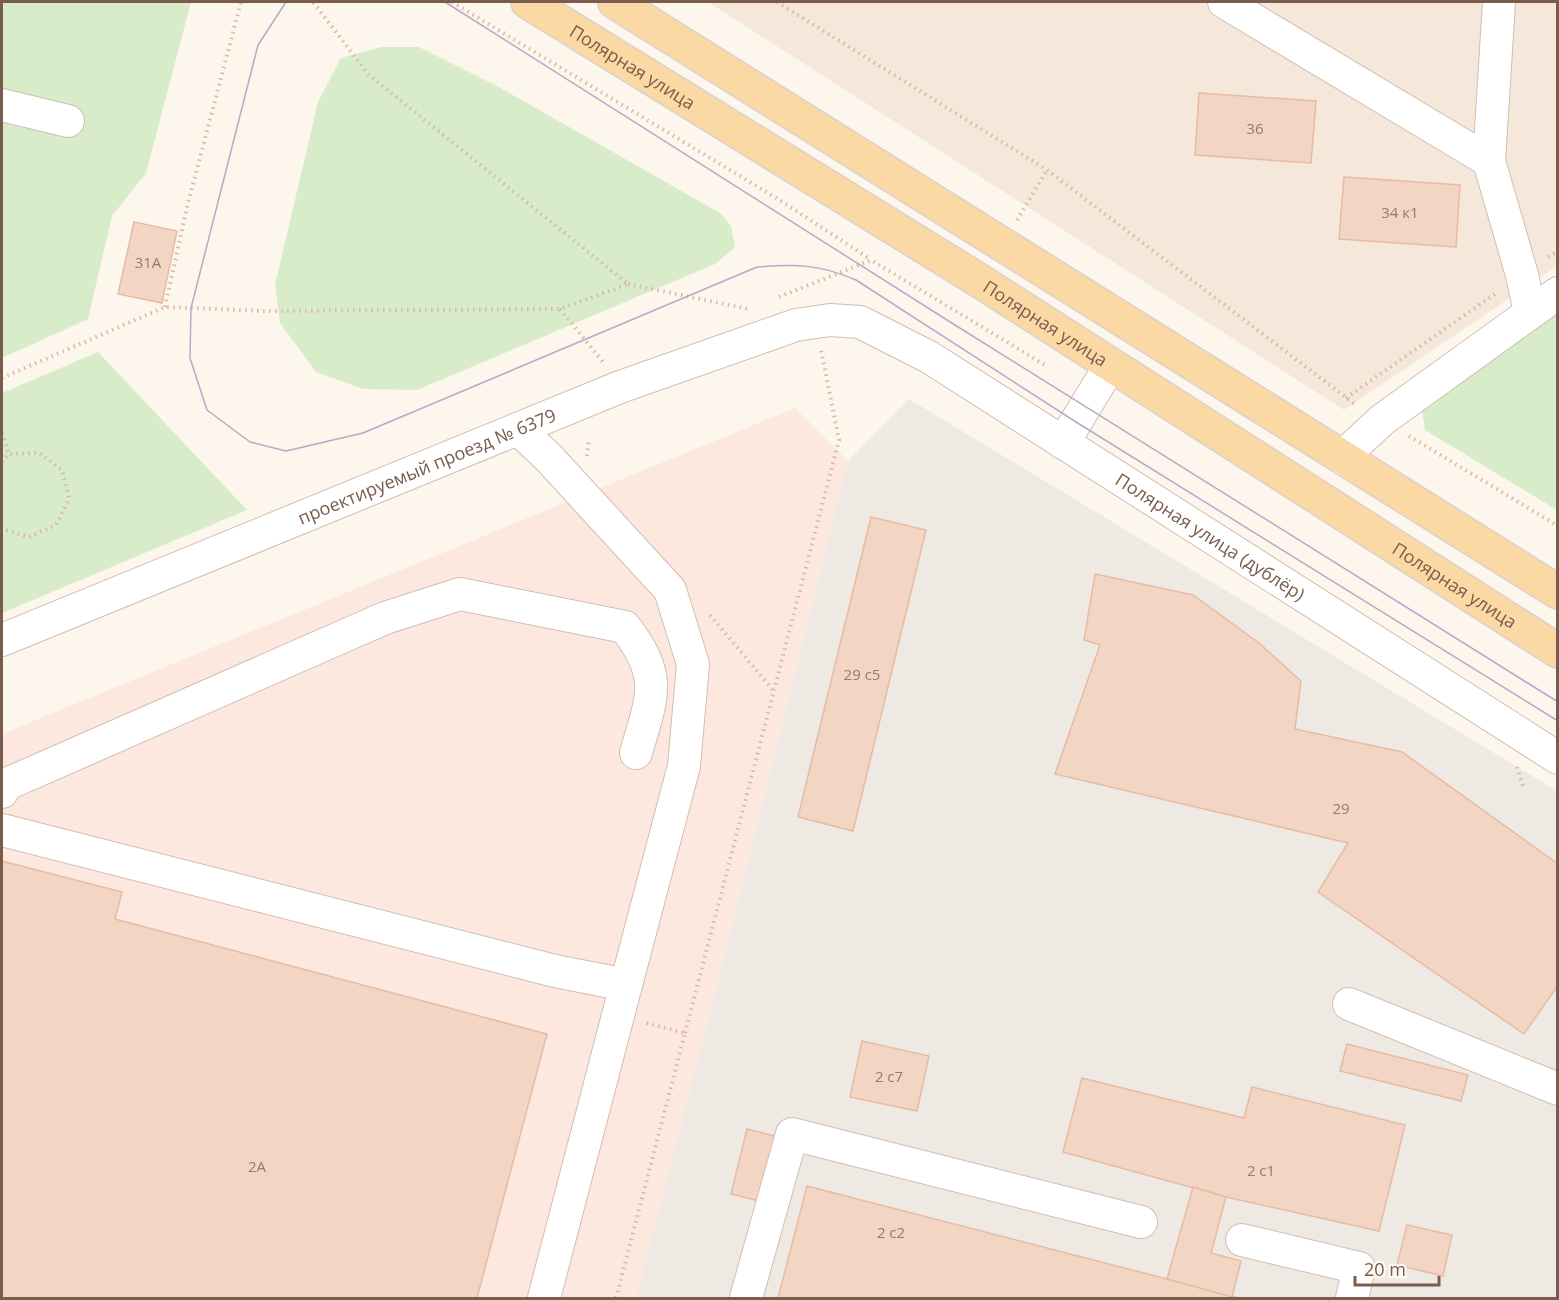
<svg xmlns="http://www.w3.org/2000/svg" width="1559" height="1300" font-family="'Open Sans',sans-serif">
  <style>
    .residential { fill: #f5e8da }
    .commercial { fill: #fde8e0 }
    .industrial { fill: #efe9e4 }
    .green { fill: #d8ecc9 }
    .building { fill: #f3d5c3; stroke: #e6bba3; stroke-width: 1.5 }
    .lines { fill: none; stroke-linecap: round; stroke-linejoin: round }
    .minor-casing { stroke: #d1beb0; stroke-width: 34 }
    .major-casing { stroke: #dad1cd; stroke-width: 36 }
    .path { stroke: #d9b8a5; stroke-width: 4; stroke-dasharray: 1.5 4.5; stroke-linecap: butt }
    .minor { stroke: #fff; stroke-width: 32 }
    .major { stroke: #fbd9a5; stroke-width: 33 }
    .tram { stroke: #b9a8c9; stroke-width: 1.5 }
    .labels { text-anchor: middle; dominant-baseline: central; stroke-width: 5; stroke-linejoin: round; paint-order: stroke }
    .number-label { font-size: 15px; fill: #987a6a }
    .street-label { font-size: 18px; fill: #7a5c4d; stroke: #fffaf3 }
  </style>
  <rect width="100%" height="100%" fill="#fdf6ec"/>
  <polygon class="residential" points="708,2 1557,2 1557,266 1344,410"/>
  <polygon class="commercial" points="795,408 848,461 726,952 636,1298 2,1298 2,734"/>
  <polygon class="industrial" points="909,399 1557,791 1557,1298 636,1298 726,952 848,461"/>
  <g class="green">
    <polygon points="2,2 191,2 146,173 112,216 88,319 2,358"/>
    <polygon points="381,47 419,47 497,86 720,213 731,226 735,247 715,264 417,390 363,389 316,372 280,323 275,285 318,102 341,58"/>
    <polygon points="1557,311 1557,510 1425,430 1421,405"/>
    <polygon points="98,352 247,510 2,613 2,393"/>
  </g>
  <g class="building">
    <polygon points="1199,93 1316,101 1311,163 1195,155"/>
    <polygon points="1344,177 1460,185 1456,247 1339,239"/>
    <polygon points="134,222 177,231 162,303 118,294"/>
    <polygon points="871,517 926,530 853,831 798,817"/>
    <polygon points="1095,574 1193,595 1259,643 1301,681 1295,729 1402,752 1558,864 1558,985 1524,1034 1318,892 1348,843 1055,774 1100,645 1084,640"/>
    <polygon points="2,861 122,892 115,919 547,1034 477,1298 2,1298"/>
    <polygon points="862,1041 929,1056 917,1111 850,1097"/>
    <polygon points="1347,1044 1468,1075 1461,1101 1340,1071"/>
    <polygon points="1082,1078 1244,1118 1252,1087 1405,1125 1379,1231 1226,1197 1063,1152"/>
    <polygon points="747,1129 775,1136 759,1201 731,1194"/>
    <polygon points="807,1186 1167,1279 1239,1298 778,1298"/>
    <polygon points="1193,1187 1226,1197 1211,1253 1241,1261 1232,1297 1167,1279"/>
    <polygon points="1407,1225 1452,1235 1443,1276 1397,1265"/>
  </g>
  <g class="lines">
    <defs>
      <g id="minor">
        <polyline points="1224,2 1489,161 1522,275 1530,312"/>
        <polyline points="2,105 68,121"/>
        <polyline points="1489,161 1499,2"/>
        <polyline points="1063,443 1110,366"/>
        <polyline points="1345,460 1354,446 1382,420 1558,293"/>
        <path id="s1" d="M2 640 620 387 796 325 830 320 860 322 929 357 1558 758"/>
        <path d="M2 792 7 784 385 618 460 594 625 627C664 678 652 696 636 753"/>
        <polyline points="2,830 555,971 626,985 684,766 693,664 670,590 548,457 518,429"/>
        <polyline points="1349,1004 1558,1089"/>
        <polyline points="1242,1240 1359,1268 1352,1298"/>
        <polyline points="544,1298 626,985"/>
        <polyline points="746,1298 792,1134 1141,1222"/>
      </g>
      <g id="major">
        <path id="s2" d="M528 2 980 281 1558 651"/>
        <polyline points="615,2 1558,592"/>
      </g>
    </defs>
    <use href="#minor" class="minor-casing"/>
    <use href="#major" class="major-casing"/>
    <g class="path">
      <polyline points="452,2 778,199 870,259"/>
      <polyline points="777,2 1047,170 1356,405"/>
      <polyline points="1017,220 1047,170"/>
      <polyline points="1548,257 1558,251"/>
      <polyline points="628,284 748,309"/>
      <polyline points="779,297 871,260 1045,365"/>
      <polyline points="165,307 187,207 241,2"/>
      <polyline points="560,309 603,362"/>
      <polyline points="2,378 165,307 266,311 560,309 628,284 369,75 313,2"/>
      <polyline points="1346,398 1495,294"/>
      <polyline points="2,433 9,454"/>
      <polyline points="1409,436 1558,526"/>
      <polyline points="587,456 589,439"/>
      <polyline points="2,462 9,454 39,453 62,470 69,499 56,525 29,537 2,529"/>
      <polyline points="710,615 773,690"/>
      <polyline points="1517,767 1524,789"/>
      <polyline points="685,1033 839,440 821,350"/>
      <polyline points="616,1298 685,1033 646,1023"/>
    </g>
    <use href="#minor" class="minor"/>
    <use href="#major" class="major"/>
    <g class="tram">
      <path d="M286 2 258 45 191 308 190 358 207 410 250 442 286 451 363 433 757 267C796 264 819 264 856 280L1076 422 1558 721"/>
      <polyline points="445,2 947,320 1558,702"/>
    </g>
  </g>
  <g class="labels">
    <g class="number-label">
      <text x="1255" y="128">36</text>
      <text x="1400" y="212">34 к1</text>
      <text x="148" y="262">31А</text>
      <text x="862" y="674">29 с5</text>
      <text x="1341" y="808">29</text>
      <text x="889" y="1076">2 с7</text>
      <text x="257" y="1166">2А</text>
      <text x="1261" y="1170">2 с1</text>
      <text x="891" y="1232">2 с2</text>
    </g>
    <g class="street-label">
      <text stroke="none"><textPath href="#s2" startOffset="123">Полярная улица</textPath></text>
      <text stroke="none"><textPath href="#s2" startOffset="609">Полярная улица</textPath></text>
      <text stroke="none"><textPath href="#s1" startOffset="459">проектируемый проезд № 6379</textPath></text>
      <text stroke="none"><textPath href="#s1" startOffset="1330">Полярная улица (дублёр)</textPath></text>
      <text stroke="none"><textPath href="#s2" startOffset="1095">Полярная улица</textPath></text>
    </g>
  </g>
  <rect width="1559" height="1300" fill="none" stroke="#7a5c4d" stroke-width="6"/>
  <path d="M1355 1276v9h84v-9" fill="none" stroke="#7a5c4d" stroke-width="3"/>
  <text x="1364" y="1276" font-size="18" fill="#7a5c4d" stroke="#fffaf3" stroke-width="4.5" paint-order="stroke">20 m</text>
</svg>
